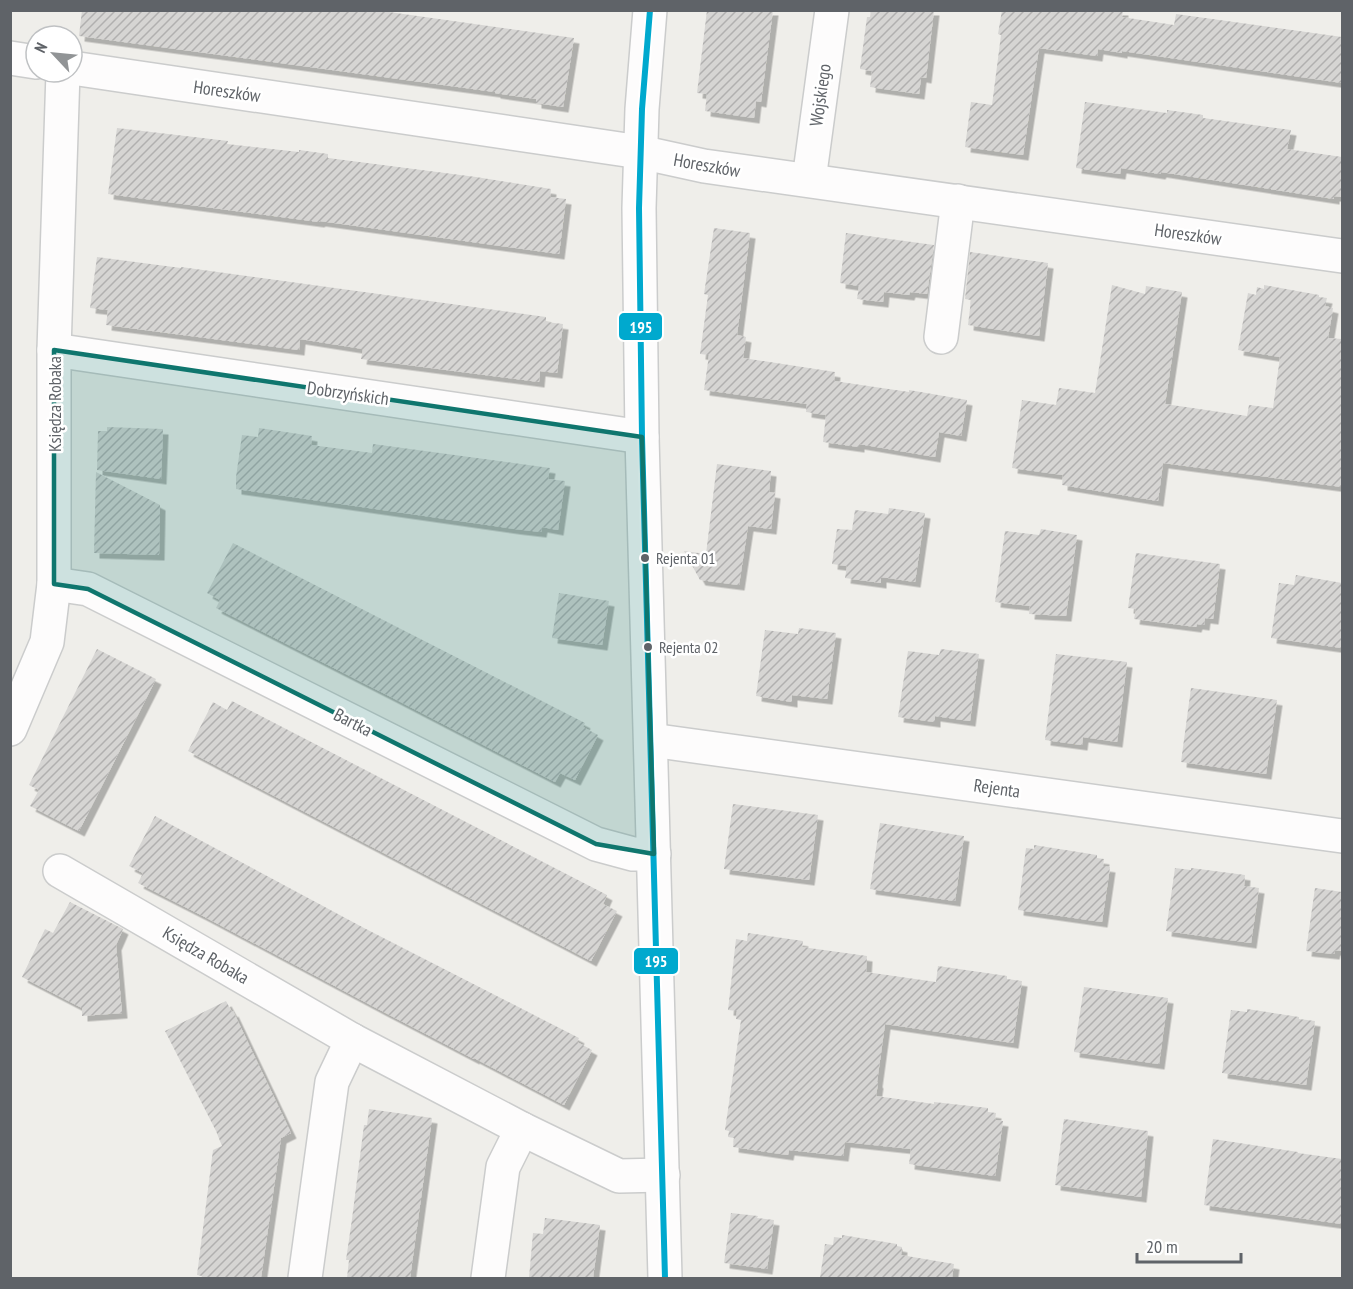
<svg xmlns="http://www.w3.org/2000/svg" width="1353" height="1289" font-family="'PT Sans Narrow',sans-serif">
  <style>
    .building { fill: url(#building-hatch); filter: url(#shadow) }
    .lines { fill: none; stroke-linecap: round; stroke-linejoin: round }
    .minor-casing { stroke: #cbcccc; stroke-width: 36 }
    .minor { stroke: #fdfcfc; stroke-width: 33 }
    .bus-1-casing { stroke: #fff; stroke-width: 10 }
    .bus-1 { stroke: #00a9ce; stroke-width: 6 }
    .marked { fill: #0f766e; fill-opacity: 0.2; stroke: #0f766e; stroke-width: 4.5; stroke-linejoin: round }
    .bus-dot { fill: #5f6368; stroke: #fff; stroke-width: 2 }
    .labels { text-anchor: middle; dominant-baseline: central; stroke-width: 5; stroke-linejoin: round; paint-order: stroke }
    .bus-label { font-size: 16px; fill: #5f6368; stroke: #fff; text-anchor: start }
    .street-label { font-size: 18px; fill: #5f6368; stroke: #fff }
    .line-badge { stroke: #fff; stroke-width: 2 }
    .badge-label { font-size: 16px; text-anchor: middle; font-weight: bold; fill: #fff }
  </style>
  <defs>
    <pattern id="building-hatch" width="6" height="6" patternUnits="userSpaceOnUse" patternTransform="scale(1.5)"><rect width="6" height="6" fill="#d6d5d3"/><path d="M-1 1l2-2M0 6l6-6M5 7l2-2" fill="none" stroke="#b1b0af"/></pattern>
    <filter id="shadow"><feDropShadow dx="5.5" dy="5.5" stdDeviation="0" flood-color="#0004"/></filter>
  </defs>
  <rect width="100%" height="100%" fill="#efeeea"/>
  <g class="building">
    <polygon points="82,10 375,10 574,38 563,107 536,103 536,99 495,93 495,92 79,36"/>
    <polygon points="707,10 773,10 761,102 756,101 754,118 705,111 707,94 697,93"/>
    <polygon points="871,10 934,10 926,78 921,77 919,94 870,87 872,71 860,69 867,17 870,17"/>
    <polygon points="1002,10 1123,10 1122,17 1174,25 1176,14 1342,37 1342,83 1122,51 1122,53 1098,49 1097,56 1039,48 1023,155 965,147 971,102 992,105 1001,35 998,34"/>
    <polygon points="1085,102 1167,113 1167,110 1203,115 1203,118 1291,130 1287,149 1342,157 1342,197 1334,196 1334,199 1161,172 1160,174 1121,168 1120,174 1076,168"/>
    <polygon points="117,128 228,141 227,144 299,152 299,150 328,154 328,158 476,177 551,189 550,197 566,199 559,254 320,221 319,222 108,194"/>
    <polygon points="714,228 750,233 737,335 746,337 743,358 835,372 834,381 909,392 909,390 967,400 961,436 939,432 935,457 859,444 859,447 823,442 826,415 806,412 807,404 704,390 709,355 700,354 708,295 704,294"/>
    <polygon points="846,233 934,245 927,294 910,292 909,295 884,292 883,302 857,299 859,286 840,283"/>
    <polygon points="970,252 1048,263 1039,336 968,325 971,300 965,299"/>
    <polygon points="97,257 181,268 181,267 546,317 546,322 563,324 557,373 540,371 539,382 361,359 363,349 300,339 299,350 106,325 108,310 90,308"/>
    <polygon points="1112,285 1145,294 1146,286 1182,292 1165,404 1247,416 1249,405 1273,408 1280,357 1238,350 1248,293 1256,295 1257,287 1264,289 1264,285 1319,295 1319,297 1327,298 1325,306 1333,308 1328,338 1342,339 1342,487 1163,463 1158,501 1062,485 1063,475 1012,468 1022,400 1056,405 1059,388 1095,393"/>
    <polygon points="107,427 163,429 161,479 97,470 98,431 107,431"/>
    <polygon points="259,428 312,436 311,445 372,453 373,444 550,468 548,479 565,481 558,530 542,527 541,532 515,529 236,489 236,477 242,435 258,437"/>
    <polygon points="717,464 771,471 769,492 775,493 771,529 748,526 739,585 700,580 684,551 706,554"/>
    <polygon points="96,472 160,505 159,555 94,553"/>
    <polygon points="889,508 925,513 915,582 881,577 881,583 845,578 847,566 832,564 837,529 852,530 855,510 888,514"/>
    <polygon points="1041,529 1077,535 1066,616 1029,614 1030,606 995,602 1005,531 1039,535"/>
    <polygon points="233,543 585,723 583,727 598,735 575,780 560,773 555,782 391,697 216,608 220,600 207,593"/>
    <polygon points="1136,553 1220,564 1213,619 1205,618 1204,625 1197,624 1196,627 1134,619 1136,609 1128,608"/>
    <polygon points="1296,575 1342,583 1342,648 1271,638 1279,583 1294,585"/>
    <polygon points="559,593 609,601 602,645 552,638"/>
    <polygon points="799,628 836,633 827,699 792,695 792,702 756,696 765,630 798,634"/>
    <polygon points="97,649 156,679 79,831 30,806 39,790 29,785"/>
    <polygon points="941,649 979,654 970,721 935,716 935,722 898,717 908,651 939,655"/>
    <polygon points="1056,654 1127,662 1117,742 1083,737 1082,745 1045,740"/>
    <polygon points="1191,688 1277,700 1266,774 1181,762"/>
    <polygon points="232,701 607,895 603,904 617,911 591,961 188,751 213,702 227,710"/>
    <polygon points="733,804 818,815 809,880 724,869"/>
    <polygon points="155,816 364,928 579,1038 577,1042 592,1050 564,1105 474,1058 474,1059 380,1010 203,916 138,883 143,873 129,866"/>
    <polygon points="880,823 964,836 955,901 870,889"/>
    <polygon points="1034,845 1097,855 1097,858 1104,859 1103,866 1110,867 1102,922 1018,910 1026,848 1034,849"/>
    <polygon points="1175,868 1191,870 1191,868 1245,875 1244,886 1259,888 1251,943 1166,931"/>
    <polygon points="1315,888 1342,892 1342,951 1335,950 1334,954 1306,951"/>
    <polygon points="70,902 123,929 116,945 122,1013 82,1016 82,1008 22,977 45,929 53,933"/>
    <polygon points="748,933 803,941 802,947 867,956 866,972 936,982 938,966 1007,976 1007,979 1022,981 1013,1043 885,1024 877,1082 878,1083 876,1096 934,1104 934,1102 988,1108 988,1112 996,1113 995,1120 1003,1121 995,1176 909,1164 911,1149 845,1142 843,1156 789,1150 788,1155 733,1147 734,1138 728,1137 729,1131 725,1130 741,1020 736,1019 737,1011 728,1010 736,939 747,941"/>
    <polygon points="1084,987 1168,998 1159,1064 1074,1052"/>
    <polygon points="226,1001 232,1012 233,1011 291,1133 281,1138 261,1278 201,1278 202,1276 197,1275 213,1150 222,1146 216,1131 165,1031"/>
    <polygon points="1247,1009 1299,1017 1299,1019 1315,1021 1306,1085 1222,1073 1231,1010 1247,1012"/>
    <polygon points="369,1109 432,1118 410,1278 347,1278 349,1260 346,1260 352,1219 364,1125 367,1125"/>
    <polygon points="1064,1119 1148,1131 1141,1197 1055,1185"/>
    <polygon points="1213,1139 1298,1152 1298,1153 1342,1159 1342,1224 1204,1205"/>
    <polygon points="731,1213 758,1216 757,1218 774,1220 767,1269 724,1263"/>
    <polygon points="545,1218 600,1225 593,1278 529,1278 533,1233 543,1234"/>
    <polygon points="842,1235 897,1244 897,1246 902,1247 901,1255 954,1264 952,1278 820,1278 825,1244 833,1245 834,1237 842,1238"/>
  </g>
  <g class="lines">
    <defs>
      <g id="minor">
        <polyline points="650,10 642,109 639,208 642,437 665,1278"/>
        <polyline points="10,58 36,62"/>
        <polyline points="72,68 640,152 704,166 1342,256"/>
        <polyline points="809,180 832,10"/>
        <polyline points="941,337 958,201"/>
        <polyline points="54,350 642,437"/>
        <polyline points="54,584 88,589 596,844 633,854 654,854"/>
        <polyline points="10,729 47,642 54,584 54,350 63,72"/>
        <polyline points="651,740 1342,836"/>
        <polyline points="60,871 352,1040 522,1129 619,1176 663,1175"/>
        <polyline points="305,1278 332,1082 352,1040"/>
        <polyline points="488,1278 503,1167 522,1129"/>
      </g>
    </defs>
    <use href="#minor" class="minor-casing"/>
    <use href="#minor" class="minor"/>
    <defs>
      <polyline id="bus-1" points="650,10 642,109 639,208 642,437 665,1278"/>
    </defs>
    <use href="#bus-1" class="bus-1-casing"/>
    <use href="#bus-1" class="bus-1"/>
  </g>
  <path class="marked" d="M54 350 642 437 654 854 596 844 88 589 54 584Z"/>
  <g class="bus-dot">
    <circle cx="645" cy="558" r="5"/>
    <circle cx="648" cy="647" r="5"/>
  </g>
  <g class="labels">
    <g class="bus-label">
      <text x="656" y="558">Rejenta 01</text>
      <text x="659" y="647">Rejenta 02</text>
    </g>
    <g class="street-label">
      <text transform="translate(227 91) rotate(8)">Horeszków</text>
      <text transform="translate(820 95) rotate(-82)">Wojskiego</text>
      <text transform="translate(707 165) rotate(10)">Horeszków</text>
      <text transform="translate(1188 234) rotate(8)">Horeszków</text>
      <text transform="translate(348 393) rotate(8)">Dobrzyńskich</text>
      <text transform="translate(54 404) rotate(-90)">Księdza Robaka</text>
      <text transform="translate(353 722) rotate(27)">Bartka</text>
      <text transform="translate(997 788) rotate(8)">Rejenta</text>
      <text transform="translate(206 955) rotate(30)">Księdza Robaka</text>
    </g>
  </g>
  <g class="line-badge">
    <rect x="618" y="312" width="45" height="29" rx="6" fill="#00a9ce"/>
    <rect x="633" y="947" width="46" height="28" rx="6" fill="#00a9ce"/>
  </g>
  <g class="badge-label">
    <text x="641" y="333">195</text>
    <text x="656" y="967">195</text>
  </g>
  <rect width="1353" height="1289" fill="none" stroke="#5f6368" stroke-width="24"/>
  <g transform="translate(54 54) rotate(296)"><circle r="28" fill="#ffffff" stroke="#bfc1c3" stroke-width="1.5"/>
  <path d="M0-4.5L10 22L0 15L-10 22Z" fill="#919496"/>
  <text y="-9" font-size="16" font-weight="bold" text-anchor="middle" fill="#5f6368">N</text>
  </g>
  <path d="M1137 1253v9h104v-9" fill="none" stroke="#5f6368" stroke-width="3"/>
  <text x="1146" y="1253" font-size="18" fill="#5f6368" stroke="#ffffff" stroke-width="4.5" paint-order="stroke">20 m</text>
</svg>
